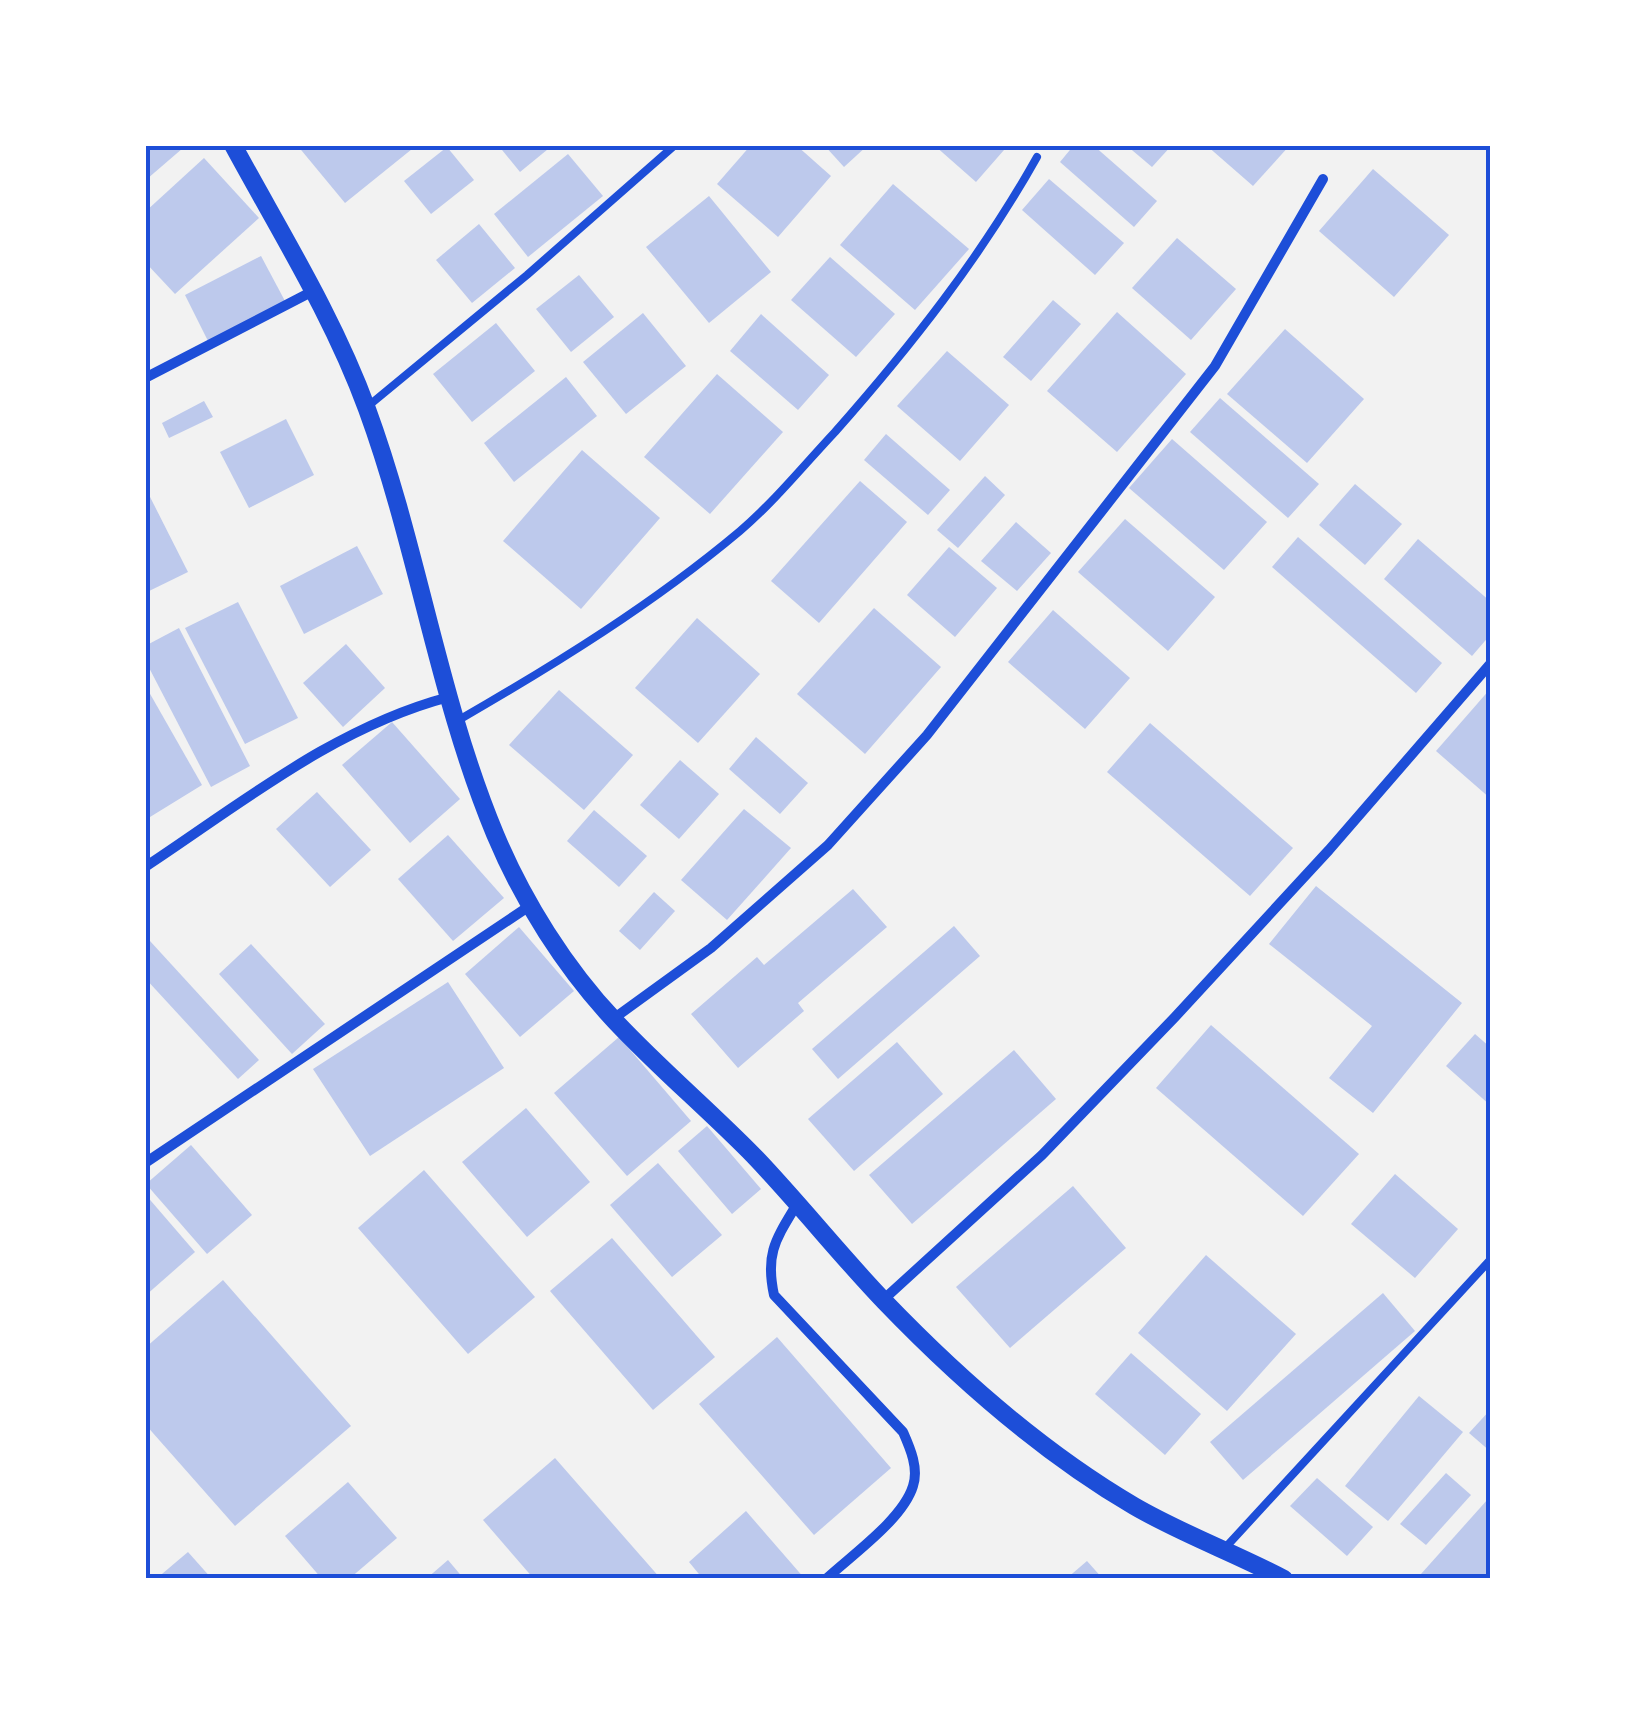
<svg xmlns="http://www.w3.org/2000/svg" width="1636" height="1724" viewBox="0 0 1636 1724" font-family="'DM Sans',sans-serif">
  <rect width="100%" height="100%" fill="#f2f2f2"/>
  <!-- building -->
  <g fill="#bdc9ec">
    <path d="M 145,145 L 180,145 L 183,148 L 147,179 Z"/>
    <path d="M 297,145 L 417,145 L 345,203 Z"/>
    <path d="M 498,145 L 553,145 L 520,172 Z"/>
    <path d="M 751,145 L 796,145 L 831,176 L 778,237 L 717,184 Z"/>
    <path d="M 824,145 L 868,145 L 844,167 Z"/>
    <path d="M 934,145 L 998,145 L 1004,150 L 976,182 Z"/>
    <path d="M 1074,145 L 1093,145 L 1157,201 L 1134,227 L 1060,162 Z"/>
    <path d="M 1126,145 L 1172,145 L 1152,167 Z"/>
    <path d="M 1206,145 L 1290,145 L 1253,186 Z"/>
    <path d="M 447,147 L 474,180 L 431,214 L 404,181 Z"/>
    <path d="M 568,154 L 603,196 L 528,257 L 494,214 Z"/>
    <path d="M 204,158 L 259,218 L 175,294 L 145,262 L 145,212 Z"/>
    <path d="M 1373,169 L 1449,235 L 1394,297 L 1319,231 Z"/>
    <path d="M 1049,179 L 1124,243 L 1095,275 L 1022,210 Z"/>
    <path d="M 893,184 L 969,249 L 915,310 L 840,245 Z"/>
    <path d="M 709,196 L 771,272 L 709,323 L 646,247 Z"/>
    <path d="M 479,224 L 515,268 L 472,303 L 436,260 Z"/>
    <path d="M 1177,238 L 1236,289 L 1191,340 L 1132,288 Z"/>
    <path d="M 261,256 L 285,301 L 208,341 L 185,295 Z"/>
    <path d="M 830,257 L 895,314 L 856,357 L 791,300 Z"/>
    <path d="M 579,275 L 614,317 L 571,352 L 536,309 Z"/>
    <path d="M 1053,300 L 1081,324 L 1031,381 L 1003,357 Z"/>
    <path d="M 1117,312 L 1186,374 L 1117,452 L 1047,391 Z"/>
    <path d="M 643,313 L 686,366 L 626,414 L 583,362 Z"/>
    <path d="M 761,314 L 829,375 L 798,410 L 730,351 Z"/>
    <path d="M 496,323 L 535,371 L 472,422 L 433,374 Z"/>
    <path d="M 1285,329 L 1364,399 L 1307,463 L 1227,394 Z"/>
    <path d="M 947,351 L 1009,405 L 960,461 L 897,406 Z"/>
    <path d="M 717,374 L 783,432 L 710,514 L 644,457 Z"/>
    <path d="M 566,377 L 597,416 L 514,482 L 484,443 Z"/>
    <path d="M 1220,398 L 1319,484 L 1288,518 L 1190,432 Z"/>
    <path d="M 204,401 L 213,417 L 169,438 L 162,423 Z"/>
    <path d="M 286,419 L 314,475 L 249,508 L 220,452 Z"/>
    <path d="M 886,434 L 950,490 L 928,515 L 864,460 Z"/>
    <path d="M 1172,439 L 1267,522 L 1224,570 L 1129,488 Z"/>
    <path d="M 582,450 L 660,518 L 581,609 L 503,541 Z"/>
    <path d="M 985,476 L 1005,495 L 958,548 L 937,530 Z"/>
    <path d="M 860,481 L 907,522 L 819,623 L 771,581 Z"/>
    <path d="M 1355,484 L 1402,524 L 1365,565 L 1319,525 Z"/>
    <path d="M 145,487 L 188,572 L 145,593 Z"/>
    <path d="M 1125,519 L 1215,597 L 1168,651 L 1078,572 Z"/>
    <path d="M 1016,522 L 1051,553 L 1017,591 L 981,561 Z"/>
    <path d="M 1298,537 L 1442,663 L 1416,693 L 1272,567 Z"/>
    <path d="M 1418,539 L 1491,602 L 1491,634 L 1472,656 L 1384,579 Z"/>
    <path d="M 357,546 L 383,594 L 304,634 L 280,586 Z"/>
    <path d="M 949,547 L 997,588 L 955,637 L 907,595 Z"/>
    <path d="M 238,602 L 298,718 L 245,744 L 185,628 Z"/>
    <path d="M 874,608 L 941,667 L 865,754 L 797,694 Z"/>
    <path d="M 1053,610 L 1130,678 L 1085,729 L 1008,662 Z"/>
    <path d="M 697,618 L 760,674 L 698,743 L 635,688 Z"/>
    <path d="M 179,628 L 250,766 L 211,787 L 145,660 L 145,646 Z"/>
    <path d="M 346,644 L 385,688 L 343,727 L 303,683 Z"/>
    <path d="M 145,685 L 202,785 L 150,817 L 145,808 Z"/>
    <path d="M 1491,688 L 1491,799 L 1436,751 Z"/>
    <path d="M 559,690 L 633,755 L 584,810 L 509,745 Z"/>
    <path d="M 392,722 L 460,799 L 410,843 L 342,765 Z"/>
    <path d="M 1150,723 L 1293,848 L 1250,896 L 1107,772 Z"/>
    <path d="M 756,737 L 808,783 L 780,814 L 729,769 Z"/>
    <path d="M 680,760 L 719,794 L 679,839 L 640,805 Z"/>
    <path d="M 317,792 L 371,850 L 330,887 L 276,829 Z"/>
    <path d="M 744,809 L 791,848 L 727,920 L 681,880 Z"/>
    <path d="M 594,810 L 647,856 L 619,887 L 567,841 Z"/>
    <path d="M 448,835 L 504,898 L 453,941 L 398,879 Z"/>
    <path d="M 1316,886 L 1462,1003 L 1373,1113 L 1329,1078 L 1372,1026 L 1269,944 Z"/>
    <path d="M 853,889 L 887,927 L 798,1003 L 804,1011 L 738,1068 L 691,1014 L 757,957 L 764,965 Z"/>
    <path d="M 654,892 L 675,911 L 640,950 L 619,931 Z"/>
    <path d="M 954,926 L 980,956 L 838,1079 L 812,1049 Z"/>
    <path d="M 519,927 L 574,991 L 520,1037 L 465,974 Z"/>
    <path d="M 150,941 L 259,1060 L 238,1079 L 145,978 L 145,946 Z"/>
    <path d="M 251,944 L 325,1024 L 292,1054 L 219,974 Z"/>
    <path d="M 448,982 L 504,1068 L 370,1156 L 313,1069 Z"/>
    <path d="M 1211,1025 L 1359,1154 L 1303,1216 L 1156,1088 Z"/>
    <path d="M 1475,1034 L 1491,1048 L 1491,1106 L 1446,1066 Z"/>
    <path d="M 619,1037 L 691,1121 L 627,1176 L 554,1093 Z"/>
    <path d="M 897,1042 L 943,1094 L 854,1171 L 808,1119 Z"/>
    <path d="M 1014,1050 L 1056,1099 L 912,1224 L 869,1175 Z"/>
    <path d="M 526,1108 L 590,1182 L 527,1237 L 462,1162 Z"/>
    <path d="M 707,1126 L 761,1189 L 732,1214 L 678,1151 Z"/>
    <path d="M 191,1145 L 252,1215 L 207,1254 L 146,1184 Z"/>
    <path d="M 658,1163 L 722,1235 L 672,1277 L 610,1205 Z"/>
    <path d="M 424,1170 L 535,1297 L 468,1354 L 358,1228 Z"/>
    <path d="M 1395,1174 L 1458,1229 L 1415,1278 L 1351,1224 Z"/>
    <path d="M 1073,1186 L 1126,1248 L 1010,1348 L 956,1287 Z"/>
    <path d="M 145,1194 L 195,1252 L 145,1296 Z"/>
    <path d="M 612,1238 L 715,1357 L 653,1410 L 550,1291 Z"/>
    <path d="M 1206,1255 L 1296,1334 L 1227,1411 L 1138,1333 Z"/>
    <path d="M 223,1280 L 351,1426 L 235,1526 L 145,1424 L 145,1348 Z"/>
    <path d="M 1383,1293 L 1415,1331 L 1243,1480 L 1210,1442 Z"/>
    <path d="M 777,1337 L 891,1468 L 814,1535 L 699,1404 Z"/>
    <path d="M 1131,1353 L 1201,1414 L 1165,1455 L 1095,1394 Z"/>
    <path d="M 1419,1396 L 1463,1432 L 1388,1521 L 1345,1486 Z"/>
    <path d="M 1491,1409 L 1491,1452 L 1469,1433 Z"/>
    <path d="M 555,1458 L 661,1579 L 534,1579 L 483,1520 Z"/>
    <path d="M 1446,1473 L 1471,1495 L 1426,1545 L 1400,1524 Z"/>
    <path d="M 1317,1478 L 1373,1527 L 1347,1556 L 1290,1506 Z"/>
    <path d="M 348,1482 L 397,1538 L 349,1579 L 322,1579 L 285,1536 Z"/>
    <path d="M 1488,1499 L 1491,1502 L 1491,1579 L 1427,1579 L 1421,1574 Z"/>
    <path d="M 746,1511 L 805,1579 L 703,1579 L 689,1562 Z"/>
    <path d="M 188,1552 L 212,1579 L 156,1579 Z"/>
    <path d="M 448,1560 L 464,1579 L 426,1579 Z"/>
    <path d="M 1087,1561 L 1103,1579 L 1066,1579 Z"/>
  </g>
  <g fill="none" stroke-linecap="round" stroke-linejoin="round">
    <!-- service -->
    <g stroke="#1d4ed8" stroke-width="8">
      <path d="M 367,407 L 527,275 L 675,145"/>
      <path d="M 457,721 C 556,664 653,604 740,531 C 775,501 804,465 835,432 C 911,346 981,257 1037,157"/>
      <path d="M 1225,1548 L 1491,1259"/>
    </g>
    <!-- minor -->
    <g stroke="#1d4ed8" stroke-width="10">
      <path d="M 145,378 L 315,290"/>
      <path d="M 145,867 C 242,803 335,727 449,697"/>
      <path d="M 613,1019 L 711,948 L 828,845 L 927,735 L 1215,366 L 1323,179"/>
      <path d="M 145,1163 L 531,905"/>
      <path d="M 797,1204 C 776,1239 765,1253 774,1295 L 903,1432 C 910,1448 919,1468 913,1486 C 903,1519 852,1555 826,1579"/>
      <path d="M 883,1300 L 1042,1155 L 1175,1017 L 1329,850 L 1491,663"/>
    </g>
    <!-- tertiary -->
    <path stroke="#1d4ed8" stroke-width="18" d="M 233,145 C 280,232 333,316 367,409 C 418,548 438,697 495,834 C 523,901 565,968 615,1021 C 659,1068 709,1110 754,1156 C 799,1203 839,1254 884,1301 C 958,1378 1042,1452 1134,1506 C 1182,1534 1235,1553 1284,1579"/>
  </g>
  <!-- border -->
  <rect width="1636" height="1724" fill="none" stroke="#ffffff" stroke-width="295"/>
  <rect x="148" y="148" width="1340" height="1428" fill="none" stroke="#1d4ed8" stroke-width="4"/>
</svg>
